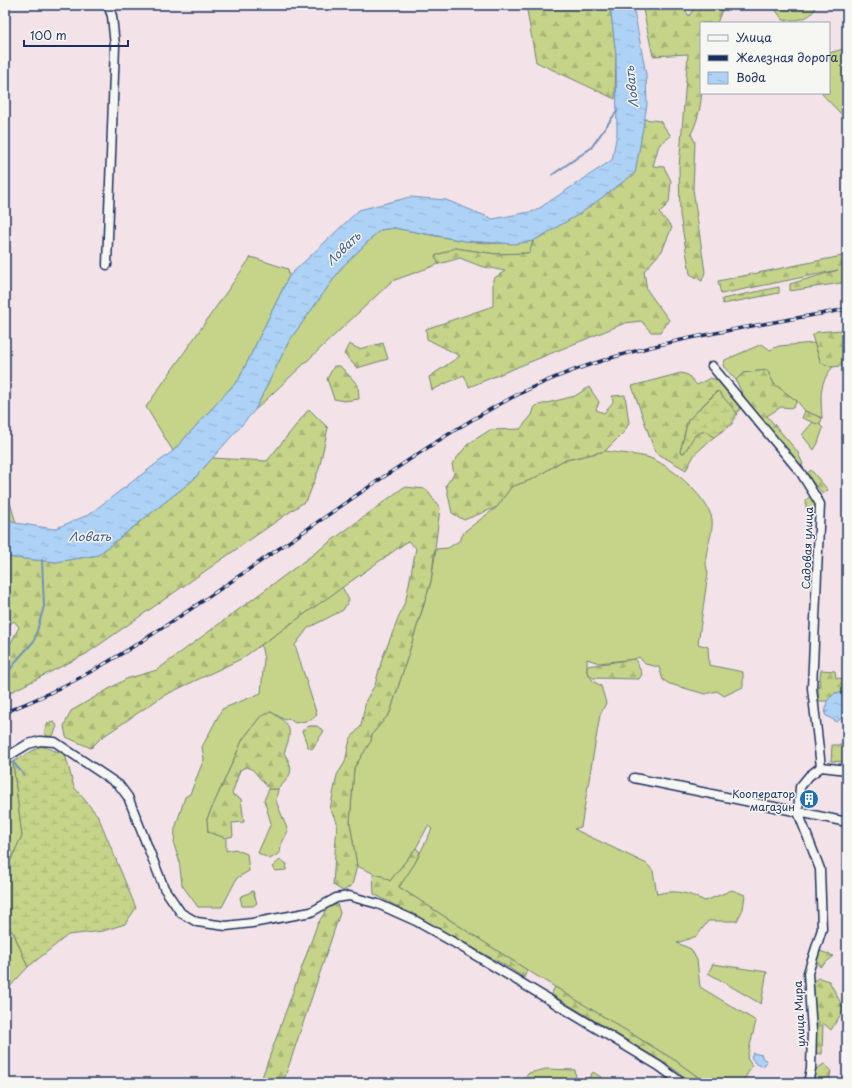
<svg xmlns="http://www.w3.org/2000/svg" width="852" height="1088" viewBox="0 0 852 1088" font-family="'Playpen Sans',sans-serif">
  <defs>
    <pattern id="forest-firs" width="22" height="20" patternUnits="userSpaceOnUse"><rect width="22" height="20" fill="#c5d488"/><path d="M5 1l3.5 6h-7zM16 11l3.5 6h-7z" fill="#a9b678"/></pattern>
    <pattern id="wetland-marsh" width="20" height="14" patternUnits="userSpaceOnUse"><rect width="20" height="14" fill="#c5d488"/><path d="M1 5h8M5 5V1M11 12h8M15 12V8" fill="none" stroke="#a9b678"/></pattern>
    <pattern id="water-ripples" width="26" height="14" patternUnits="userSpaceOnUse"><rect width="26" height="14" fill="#add2f6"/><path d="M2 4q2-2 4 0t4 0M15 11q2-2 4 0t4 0" fill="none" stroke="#94b5d5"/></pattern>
  </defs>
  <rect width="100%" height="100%" fill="#f3e3e8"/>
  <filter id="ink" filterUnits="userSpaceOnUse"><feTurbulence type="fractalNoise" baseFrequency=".025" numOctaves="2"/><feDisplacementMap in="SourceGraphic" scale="8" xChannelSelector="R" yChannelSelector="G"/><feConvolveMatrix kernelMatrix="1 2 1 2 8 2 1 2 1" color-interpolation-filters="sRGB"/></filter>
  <g filter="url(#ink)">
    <!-- grass -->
    <g fill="#c5d488" stroke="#708273">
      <path d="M 772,5 L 816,5 C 813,20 795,21 783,20 Z"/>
      <path d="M 847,48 L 847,110 L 842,115 L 821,93 L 829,93 L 829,53 Z"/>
      <path d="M 394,228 C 439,236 488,249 533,241 L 529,253 L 496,254 L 455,248 L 435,256 L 439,264 L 392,281 L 255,410 L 289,341 L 343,266 L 380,230 Z"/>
      <path d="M 251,257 L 288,269 L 289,276 L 239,379 L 173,451 L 146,407 Z"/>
      <path d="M 814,343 L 821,363 L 833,367 C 818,384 821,396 822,418 L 805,411 L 797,401 L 774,384 L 767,370 L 743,373 L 736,380 L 723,366 L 725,360 L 762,344 L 770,350 L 779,346 Z"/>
      <path d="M 813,422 L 820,425 L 823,428 L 818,443 L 814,450 L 802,435 Z"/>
      <path d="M 605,451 C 619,453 633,454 647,457 C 668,463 708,497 712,519 C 714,538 701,552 708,573 L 698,644 L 708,647 L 709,665 L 743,672 L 743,687 L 724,696 L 717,691 L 705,694 L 670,684 L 663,680 L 659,667 L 645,664 L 639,657 L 635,659 L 599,663 L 587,659 L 587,672 L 593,681 L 601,686 L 606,703 L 600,715 L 581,827 L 574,829 L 647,864 L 653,871 L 657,894 C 675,889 688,893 705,901 L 732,890 L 745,895 L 743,909 L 737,921 L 708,921 L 697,936 L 677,943 L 691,949 L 697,960 L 700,987 L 756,1021 L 747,1058 L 752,1066 L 742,1083 L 706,1083 L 676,1061 L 527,970 L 399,887 L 415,863 L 432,829 L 428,826 L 416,848 L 390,881 L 357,866 L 350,823 L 354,768 L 371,741 L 372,734 L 390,713 L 431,582 L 436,549 L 448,548 L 459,541 L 465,531 L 497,507 L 511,487 L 533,479 L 562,461 Z"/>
      <path d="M 5,498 L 10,503 L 16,523 L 5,517 Z"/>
      <path d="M 342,587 L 349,600 L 343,610 L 308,628 L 295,645 L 317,715 L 311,720 L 295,723 L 288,718 L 285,720 L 271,712 L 260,717 L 243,739 L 207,819 L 208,832 L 226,838 L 226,851 L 235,849 L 247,854 L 249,871 L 237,878 L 222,907 L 198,907 L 182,885 L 179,860 L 174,845 L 175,829 L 185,797 L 190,794 L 204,759 L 202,747 L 222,709 L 261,693 L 264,659 L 261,645 Z"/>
      <path d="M 13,762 L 22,836 L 5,872 L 5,765 Z"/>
      <path d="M 269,789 L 278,789 L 276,801 L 288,831 L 281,845 L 280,853 L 270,859 L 258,853 L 271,823 L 264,800 Z"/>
      <path d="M 280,860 L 287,864 L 286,870 L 275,871 L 272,867 Z"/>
      <path d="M 253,891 L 257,903 L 253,906 L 242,906 L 240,897 Z"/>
      <path d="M 5,923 L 14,934 L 28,967 L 5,992 Z"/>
      <path d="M 713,964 L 767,972 L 761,1004 L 708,973 Z"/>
      <path d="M 546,1069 L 575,1070 L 576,1078 L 572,1083 L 520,1083 L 529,1073 Z"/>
    </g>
    <!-- forest -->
    <g fill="url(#forest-firs)" stroke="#708273">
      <path d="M 526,5 L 610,5 L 616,55 L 615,99 L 536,62 Z"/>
      <path d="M 642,5 L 682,5 L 689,16 L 696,5 L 714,5 L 722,10 L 717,23 L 701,23 C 701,58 708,102 691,134 L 695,142 L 693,189 L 705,272 L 702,281 L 690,274 L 680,215 L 679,167 L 688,54 L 653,56 Z"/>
      <path d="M 644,119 L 660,121 L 671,136 L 659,145 L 653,166 L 664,167 L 671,181 L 669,203 L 659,213 L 672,227 L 662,251 L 644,271 L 647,290 L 669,320 L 661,332 L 651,332 L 641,321 L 625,323 L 469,387 L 464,375 L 432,390 L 429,377 L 460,356 L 427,339 L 426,329 L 493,306 L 493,279 L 505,271 L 480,266 L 460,258 L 439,264 L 435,256 L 455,248 L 496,254 L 529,253 L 533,241 L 581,213 L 635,173 Z"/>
      <path d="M 847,255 L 847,282 L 790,291 L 790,284 L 838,270 L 721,294 L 718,281 Z"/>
      <path d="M 779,287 L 779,293 L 723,304 L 722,299 Z"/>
      <path d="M 841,330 L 847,334 L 847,365 L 833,367 L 821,363 L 812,336 L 817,332 Z"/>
      <path d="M 383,343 L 388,359 L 357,368 L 344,354 L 349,344 L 359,349 Z"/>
      <path d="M 334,366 L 340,366 L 358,385 L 359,399 L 344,401 L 334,399 L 327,379 Z"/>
      <path d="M 767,370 L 774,384 L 797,401 L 793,408 L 781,407 L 767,416 L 797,451 L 803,464 L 800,468 L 747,405 L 736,380 L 743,373 Z"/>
      <path d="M 681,373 L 688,375 L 697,385 L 710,378 L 717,380 L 741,407 L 737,413 L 717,391 L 688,420 L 680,452 L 684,453 L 695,434 L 705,431 L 714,437 L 695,454 L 686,470 L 655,452 L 632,386 Z"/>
      <path d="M 589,387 L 599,402 L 596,410 L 604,413 L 613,402 L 612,396 L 625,395 L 629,423 L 624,432 L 605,451 L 562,461 L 533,479 L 511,487 L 497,507 L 464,520 L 452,513 L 446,485 L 454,474 L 452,464 L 468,444 L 490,430 L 520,429 L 532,415 L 535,406 L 575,396 Z"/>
      <path d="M 309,409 L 328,428 L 319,469 L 307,500 L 86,654 L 5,695 L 5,654 L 19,627 L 14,621 L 5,628 L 5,557 L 56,562 L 98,555 L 193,480 L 212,458 L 267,461 Z"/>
      <path d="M 805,411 L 822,418 L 820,425 L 802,418 Z"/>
      <path d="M 811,470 L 828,490 L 823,494 L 806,474 Z"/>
      <path d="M 404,487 L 426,489 L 440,508 L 431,581 L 390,713 L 372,734 L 371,741 L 354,768 L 350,823 L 357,866 L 352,885 L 343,891 L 333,885 L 337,822 L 330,809 L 337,775 L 345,762 L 350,739 L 361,726 L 366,700 L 375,685 L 382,659 L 406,599 L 416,548 L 408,541 L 241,659 L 163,696 L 101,738 L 91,748 L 66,737 L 64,726 L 71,711 L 126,679 L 157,670 Z"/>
      <path d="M 811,495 L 822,501 L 818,514 L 812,514 L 806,509 L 806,500 Z"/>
      <path d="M 635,659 L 642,674 L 639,679 L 593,678 L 587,672 L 587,666 Z"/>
      <path d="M 821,670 L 835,671 L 836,678 L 847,679 L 847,693 L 835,693 L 827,701 L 819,701 L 818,691 Z"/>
      <path d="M 271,712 C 292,725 293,730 284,753 C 295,770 292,775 278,789 L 269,789 L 253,770 L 246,767 L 240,770 L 232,794 L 241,799 L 244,822 L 232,823 L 233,836 L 226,838 L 208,832 L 207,819 L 243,739 L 260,717 Z"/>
      <path d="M 54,722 L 57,726 L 53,736 L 47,736 L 44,732 L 48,723 Z"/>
      <path d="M 309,726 L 317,726 L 324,731 L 312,749 L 308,747 L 302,731 Z"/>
      <path d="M 832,745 L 847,745 L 847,762 L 831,761 Z"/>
      <path d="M 416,848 L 420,852 L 415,863 L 399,887 L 527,970 L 524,978 L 508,967 L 374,894 L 373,874 L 382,876 L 390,881 Z"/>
      <path d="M 337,904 L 340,913 L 283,1083 L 260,1083 L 317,925 L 328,907 Z"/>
      <path d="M 820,951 L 834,956 L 820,967 L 816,962 Z"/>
      <path d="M 819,978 L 829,981 L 844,1009 L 831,1030 L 823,1023 L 822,1054 L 816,1053 L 811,982 Z"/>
      <path d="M 555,987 L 676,1061 L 706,1083 L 693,1083 L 671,1067 L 551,994 Z"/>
      <path d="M 824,1064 L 831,1070 L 829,1083 L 813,1083 L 815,1070 Z"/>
      <path d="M 593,1072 L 601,1077 L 598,1083 L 585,1083 Z"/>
    </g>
    <!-- wetland -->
    <g fill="url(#wetland-marsh)" stroke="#708273">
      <path d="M 718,391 L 737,413 L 732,424 L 714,437 L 705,431 L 695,435 L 684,453 L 680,452 L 688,420 Z"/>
      <path d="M 41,746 L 65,754 L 74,787 L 98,816 L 136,908 L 125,924 L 103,931 L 68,935 L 28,967 L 14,934 L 5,923 L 5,872 L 22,836 L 13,762 Z"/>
    </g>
    <!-- water -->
    <g fill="url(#water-ripples)" stroke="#7391b9">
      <path d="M 610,5 L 633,5 L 646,74 L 647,105 L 635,173 L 581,213 L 533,241 L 514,244 L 465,241 L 394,228 L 380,230 L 343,266 L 289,341 L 255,410 L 193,480 L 98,555 L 56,562 L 5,557 L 5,517 L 16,523 L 54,529 L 88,515 L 173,451 L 239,379 L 289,276 L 359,210 L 410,197 L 446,200 L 493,219 L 535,211 L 612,160 L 617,133 L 616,55 Z"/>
      <path d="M 835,693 L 847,693 L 847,713 L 837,722 L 825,715 L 827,701 Z"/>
      <path d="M 753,1053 L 762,1055 L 762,1058 L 766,1060 L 765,1065 L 761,1066 L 755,1063 L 751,1057 Z"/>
    </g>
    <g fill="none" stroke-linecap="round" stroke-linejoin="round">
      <!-- stream -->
      <g stroke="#7391b9" stroke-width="2">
        <path d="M 552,175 L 591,148 L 617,111"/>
        <path d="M 5,677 L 17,660 L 34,641 L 44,606 L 42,560"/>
        <path d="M 13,762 L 24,775"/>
      </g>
      <defs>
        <g id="minor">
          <path d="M 107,265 L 115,46 L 112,16 L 108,5"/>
          <path d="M 712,366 L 801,473 L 820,504 L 812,688 L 821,767"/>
          <path d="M 5,758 L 28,744 L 40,741 L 55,742 L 119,785 L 128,797 L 164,888 L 181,913 L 197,922 L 226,926 L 252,923 L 311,912 L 336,898 L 349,896 L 378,904 L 416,921 L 460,946 L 659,1066 L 682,1083"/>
          <path d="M 821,767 L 847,770"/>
          <path d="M 634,778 L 847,822"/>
          <path d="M 808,1083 L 811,1069 L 812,1031 L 808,973 L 822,929 L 820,869 L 798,812 L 800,787 L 809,776 L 821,767"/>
        </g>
      </defs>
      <!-- minor casing -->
      <use href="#minor" stroke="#1b2f5e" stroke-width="11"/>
      <!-- minor -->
      <use href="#minor" stroke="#f6f6f2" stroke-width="8"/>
      <defs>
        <path id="rail" d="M 5,712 C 77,685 144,641 207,598 C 258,563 309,528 360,493 C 410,459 459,425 513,397 C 614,344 736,330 847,309"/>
      </defs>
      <!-- rail casing -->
      <use href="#rail" stroke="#1b2f5e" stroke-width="3.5"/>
      <!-- rail -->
      <use href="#rail" stroke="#f6f6f2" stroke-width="2" stroke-dasharray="6" stroke-linecap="butt"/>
    </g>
  </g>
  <!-- icons -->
  <defs>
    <symbol id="building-disc" viewBox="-11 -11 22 22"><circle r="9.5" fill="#1f6fb2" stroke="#f6f6f2"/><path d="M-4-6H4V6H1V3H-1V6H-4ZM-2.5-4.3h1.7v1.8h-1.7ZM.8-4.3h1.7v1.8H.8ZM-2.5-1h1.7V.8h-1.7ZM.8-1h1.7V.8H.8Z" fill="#fff"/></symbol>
  </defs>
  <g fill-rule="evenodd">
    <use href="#building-disc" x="798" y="788" width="22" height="22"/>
  </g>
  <g text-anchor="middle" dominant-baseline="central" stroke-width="3" stroke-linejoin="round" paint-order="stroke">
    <!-- street labels -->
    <g font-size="11" fill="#1b2f5e" stroke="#f6f6f2">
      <text transform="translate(807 548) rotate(-88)">Садовая улица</text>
      <text transform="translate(799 1014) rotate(-93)">улица Мира</text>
    </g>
    <!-- poi labels -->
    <g font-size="11" fill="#1b2f5e" stroke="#f6f6f2" text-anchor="end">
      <text x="795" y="793">Кооператор<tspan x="795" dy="13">магазин</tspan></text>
    </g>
    <!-- water labels -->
    <g font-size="12" font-style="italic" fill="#405884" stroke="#f6f6f2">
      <text transform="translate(631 87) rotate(-96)">Ловать</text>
      <text transform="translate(343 248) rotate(-44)">Ловать</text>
      <text x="90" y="536">Ловать</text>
    </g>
  </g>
  <!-- margin -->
  <rect width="852" height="1088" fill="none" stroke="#f6f6f2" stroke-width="20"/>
  <rect x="10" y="10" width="832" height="1068" fill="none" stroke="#1b2f5e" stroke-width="1.5" filter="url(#ink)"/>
  <!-- legend -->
  <rect x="700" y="22" width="130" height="72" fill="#f6f6f2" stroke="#9ea6b7"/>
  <rect x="708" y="35" width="20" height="6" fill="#f6f6f2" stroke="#9ea6b7"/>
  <text x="736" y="42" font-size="12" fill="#1b2f5e">Улица</text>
  <rect x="708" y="55" width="20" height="6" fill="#1b2f5e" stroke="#9ea6b7"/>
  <text x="736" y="62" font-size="12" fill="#1b2f5e">Железная дорога</text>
  <rect x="708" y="72" width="20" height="12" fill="url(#water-ripples)" stroke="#9ea6b7"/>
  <text x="736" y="82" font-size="12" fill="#1b2f5e">Вода</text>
  <!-- scale -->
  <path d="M24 40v6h104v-6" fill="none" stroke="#1b2f5e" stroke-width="2"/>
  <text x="30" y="40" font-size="12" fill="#1b2f5e" stroke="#f6f6f2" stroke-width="3" paint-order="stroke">100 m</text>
</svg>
